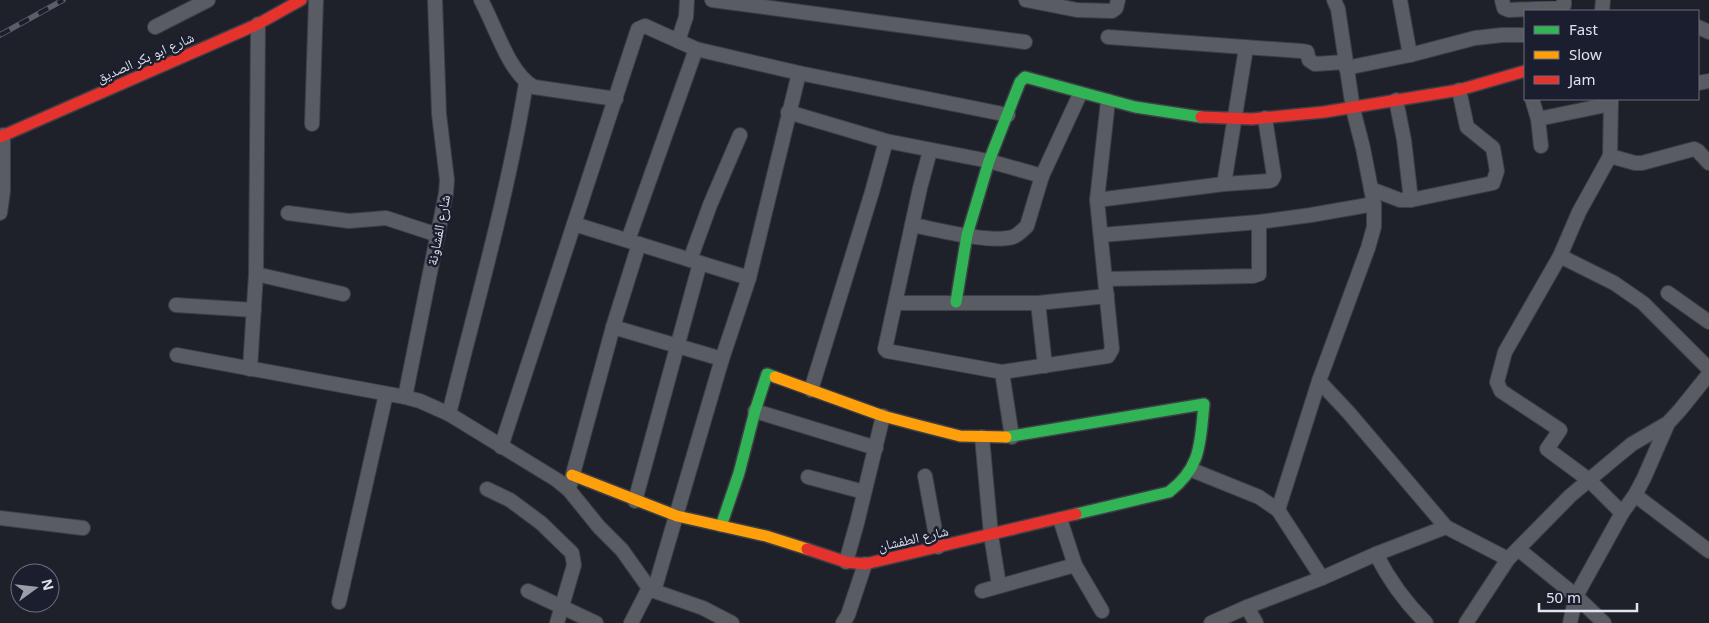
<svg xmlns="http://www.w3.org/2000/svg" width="1709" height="623" viewBox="0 0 1709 623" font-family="'Noto Sans','Noto Naskh Arabic',sans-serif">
  <rect width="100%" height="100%" fill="#1f212a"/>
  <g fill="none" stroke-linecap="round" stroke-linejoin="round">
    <defs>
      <g id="street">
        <path d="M 481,0 C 495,25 509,74 534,87 L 616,99"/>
        <path d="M 712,0 L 1025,42"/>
        <path d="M 1026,0 L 1077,10 L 1112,11 L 1116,8 L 1118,0"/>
        <path d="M 1400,0 L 1410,55"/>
        <path d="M 1502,0 L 1504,8 L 1509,10 L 1560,8 L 1564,5 L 1564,0"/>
        <path d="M 1602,11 L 1603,0"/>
        <path d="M 155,27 L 208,0"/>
        <path d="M 1698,27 L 1709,32"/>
        <path d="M 1108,37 L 1301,51 L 1307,52 L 1309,60 L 1315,64 L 1345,62"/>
        <path d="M 678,41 L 686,17 L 687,0"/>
        <path d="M 1346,68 L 1410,55 L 1475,38 L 1502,35 L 1525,35"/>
        <path d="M 1698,83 L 1709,81"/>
        <path d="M 1532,99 L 1538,119 L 1541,146"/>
        <path d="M 1611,99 L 1610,156 L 1579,212 L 1560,256 L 1505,352 L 1497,382 L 1501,391 L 1560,430 L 1547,449 L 1589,480 L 1622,513"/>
        <path d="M 1396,100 L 1404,140 L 1411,200"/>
        <path d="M 788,112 L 886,141 L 989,161 L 1042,176"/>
        <path d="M 1538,119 L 1611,104"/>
        <path d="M 312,124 L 316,0"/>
        <path d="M 930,151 L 920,188 L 885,349 L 887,351 L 1002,372 L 1108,356 L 1112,349 L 1097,200 L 1108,101"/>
        <path d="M 1610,156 L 1635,163 L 1642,163 L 1694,149 L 1698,151 L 1709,163"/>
        <path d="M 1224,184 L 1246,48"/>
        <path d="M 1371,189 L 1400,200 L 1411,200 L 1493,183 L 1497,171 L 1493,148 L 1467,127 L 1459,90"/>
        <path d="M 1097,200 L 1224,184 L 1269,181 L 1272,180 L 1274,176 L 1265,118"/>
        <path d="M 0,213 L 3,191 L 3,135"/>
        <path d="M 288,213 L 349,221 L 386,218 L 438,235"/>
        <path d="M 574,224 L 638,29 L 645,26 L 696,49 L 799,73 L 1008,115"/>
        <path d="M 912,225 C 935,229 995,245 1015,236 C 1020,233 1023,230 1027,226 L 1042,176 L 1080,94"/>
        <path d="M 1101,235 L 1259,222 L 1311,215 L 1374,204"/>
        <path d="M 628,240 L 696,49"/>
        <path d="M 1560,256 L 1614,283 L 1643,303 L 1709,369"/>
        <path d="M 690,260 L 710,205 L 740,135"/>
        <path d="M 256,274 L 343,294"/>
        <path d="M 1106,279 L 1253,276 L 1259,274 L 1259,222"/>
        <path d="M 1668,293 L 1709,322"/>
        <path d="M 896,303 L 1038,303 L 1107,296"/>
        <path d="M 1038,303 L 1045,366"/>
        <path d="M 176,305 L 254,310"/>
        <path d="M 613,327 L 722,359"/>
        <path d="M 177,355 L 405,397 L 420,401 L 449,414 L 557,480 L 569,490 L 599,527 L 622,550 L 649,588 L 654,591 L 703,608 L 732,623"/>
        <path d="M 250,369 L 256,274 L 258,24"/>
        <path d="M 1002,372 L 1012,437"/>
        <path d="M 1319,381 L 1349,413 L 1446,527 L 1508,559"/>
        <path d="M 811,390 L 872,192 L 886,141"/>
        <path d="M 405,397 L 446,193 L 447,180 L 439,114 L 435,0"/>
        <path d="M 755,411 L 876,448"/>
        <path d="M 449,414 C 476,304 508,195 526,83"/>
        <path d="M 982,437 L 991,535 L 999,585"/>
        <path d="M 501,447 L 574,224 L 749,278"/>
        <path d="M 1192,470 L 1259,497 L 1278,510 L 1322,578"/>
        <path d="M 925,476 L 938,547"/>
        <path d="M 808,477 L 864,492"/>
        <path d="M 570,485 L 613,327 L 639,244"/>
        <path d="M 487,489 L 510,500 L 541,523 L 572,553 L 574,565 L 557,623"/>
        <path d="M 1635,495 L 1709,551"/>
        <path d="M 635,501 L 700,263"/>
        <path d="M 1278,510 L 1319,381 L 1368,248 L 1374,227 L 1374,204 L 1363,148 L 1353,109 L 1338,9 L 1334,0"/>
        <path d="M 0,518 L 83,528"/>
        <path d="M 1060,519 L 1075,565 L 1102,611"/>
        <path d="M 1518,549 L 1576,596 L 1604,623"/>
        <path d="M 1376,554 C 1389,580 1405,602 1426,623"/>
        <path d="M 846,562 L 857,523 L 883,416"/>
        <path d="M 528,591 L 596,623"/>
        <path d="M 654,591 L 722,359 L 749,278 L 799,73"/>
        <path d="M 982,591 L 1075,565"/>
        <path d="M 339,602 L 386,394"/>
        <path d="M 1247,607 L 1256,623"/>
        <path d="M 631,623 L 649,588"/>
        <path d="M 843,623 L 848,615 L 865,564"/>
        <path d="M 1211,623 L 1247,607 L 1322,578 L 1376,554 L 1446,527"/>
        <path d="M 1466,623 L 1508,559 L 1570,496 L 1615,458 L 1632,444 L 1668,423 L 1680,410 L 1709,374"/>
        <path d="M 1570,623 L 1576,596 L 1622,513 L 1635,495 L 1644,478 L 1668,423"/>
      </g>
      <g id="fast">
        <path d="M 956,302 L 967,235 L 989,161 L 1020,82 L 1025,77 L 1135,107 L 1201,117"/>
        <path d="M 1006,437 L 1204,404 C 1200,442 1202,467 1169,492 L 1076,514"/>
        <path d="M 721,526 L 739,473 L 755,411 L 767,374 L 775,377"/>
      </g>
      <g id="slow">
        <path d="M 775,377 L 883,416 L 917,425 L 960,436 L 1006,437"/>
        <path d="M 572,475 L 677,516 L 766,536 L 807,549"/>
      </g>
      <g id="jam">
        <path d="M 1201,117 L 1252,119 L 1324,112 L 1459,90 L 1525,71"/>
        <path d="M 0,137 L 258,24 L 301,0"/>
        <path d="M 807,549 L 846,562 L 865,564 L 1076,514"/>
      </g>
    </defs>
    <!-- street casing -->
    <use href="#street" stroke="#3d3e46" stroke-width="16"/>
    <!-- fast casing -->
    <use href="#fast" stroke="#3d3e46" stroke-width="14"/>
    <!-- slow casing -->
    <use href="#slow" stroke="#3d3e46" stroke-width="14"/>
    <!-- jam casing -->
    <use href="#jam" stroke="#3d3e46" stroke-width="14"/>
    <!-- street -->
    <use href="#street" stroke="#5a5c63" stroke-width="14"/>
    <!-- fast -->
    <use href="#fast" stroke="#30b455" stroke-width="11"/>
    <!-- slow -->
    <use href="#slow" stroke="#ff9f0a" stroke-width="11"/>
    <!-- jam -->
    <use href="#jam" stroke="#e5322d" stroke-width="11"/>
    <defs>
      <path id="rail" d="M 0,35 L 63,0"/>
    </defs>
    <!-- rail casing -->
    <use href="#rail" stroke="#5d5e66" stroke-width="5.5"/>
    <!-- rail -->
    <use href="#rail" stroke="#1b1e2e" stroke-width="4" stroke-dasharray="11" stroke-linecap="butt"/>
  </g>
  <g text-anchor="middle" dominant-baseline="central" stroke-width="5" stroke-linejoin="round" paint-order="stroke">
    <!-- street labels -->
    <g font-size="14" fill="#e0e3ee" stroke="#1b1e2e">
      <text transform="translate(145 57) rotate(-24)">شارع ابو بكر الصديق</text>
      <text transform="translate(438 230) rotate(-79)">شارع الفشاونة</text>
      <text transform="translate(913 538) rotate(-13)">شارع الطفشان</text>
    </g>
  </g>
  <!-- legend -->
  <rect x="1524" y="10" width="175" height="90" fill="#1b1e2e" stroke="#6a6d7b"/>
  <rect x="1534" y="26" width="25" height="8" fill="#30b455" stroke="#6a6d7b"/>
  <text x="1569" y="35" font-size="15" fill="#e0e3ee">Fast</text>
  <rect x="1534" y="51" width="25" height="8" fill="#ff9f0a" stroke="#6a6d7b"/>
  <text x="1569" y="60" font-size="15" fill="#e0e3ee">Slow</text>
  <rect x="1534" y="76" width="25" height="8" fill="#e5322d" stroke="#6a6d7b"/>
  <text x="1569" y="85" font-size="15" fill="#e0e3ee">Jam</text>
  <!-- north arrow -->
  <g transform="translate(35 588) rotate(75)"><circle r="24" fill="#1b1e2e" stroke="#6a6d7b"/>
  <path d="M0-4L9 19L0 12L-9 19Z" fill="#9c9fa9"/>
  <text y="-8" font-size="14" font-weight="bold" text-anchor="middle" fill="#e0e3ee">N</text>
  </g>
  <!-- scale -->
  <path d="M1539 603v8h98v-8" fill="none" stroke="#e0e3ee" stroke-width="2.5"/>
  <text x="1546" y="603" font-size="15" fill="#e0e3ee" stroke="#1b1e2e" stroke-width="4" paint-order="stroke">50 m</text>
</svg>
